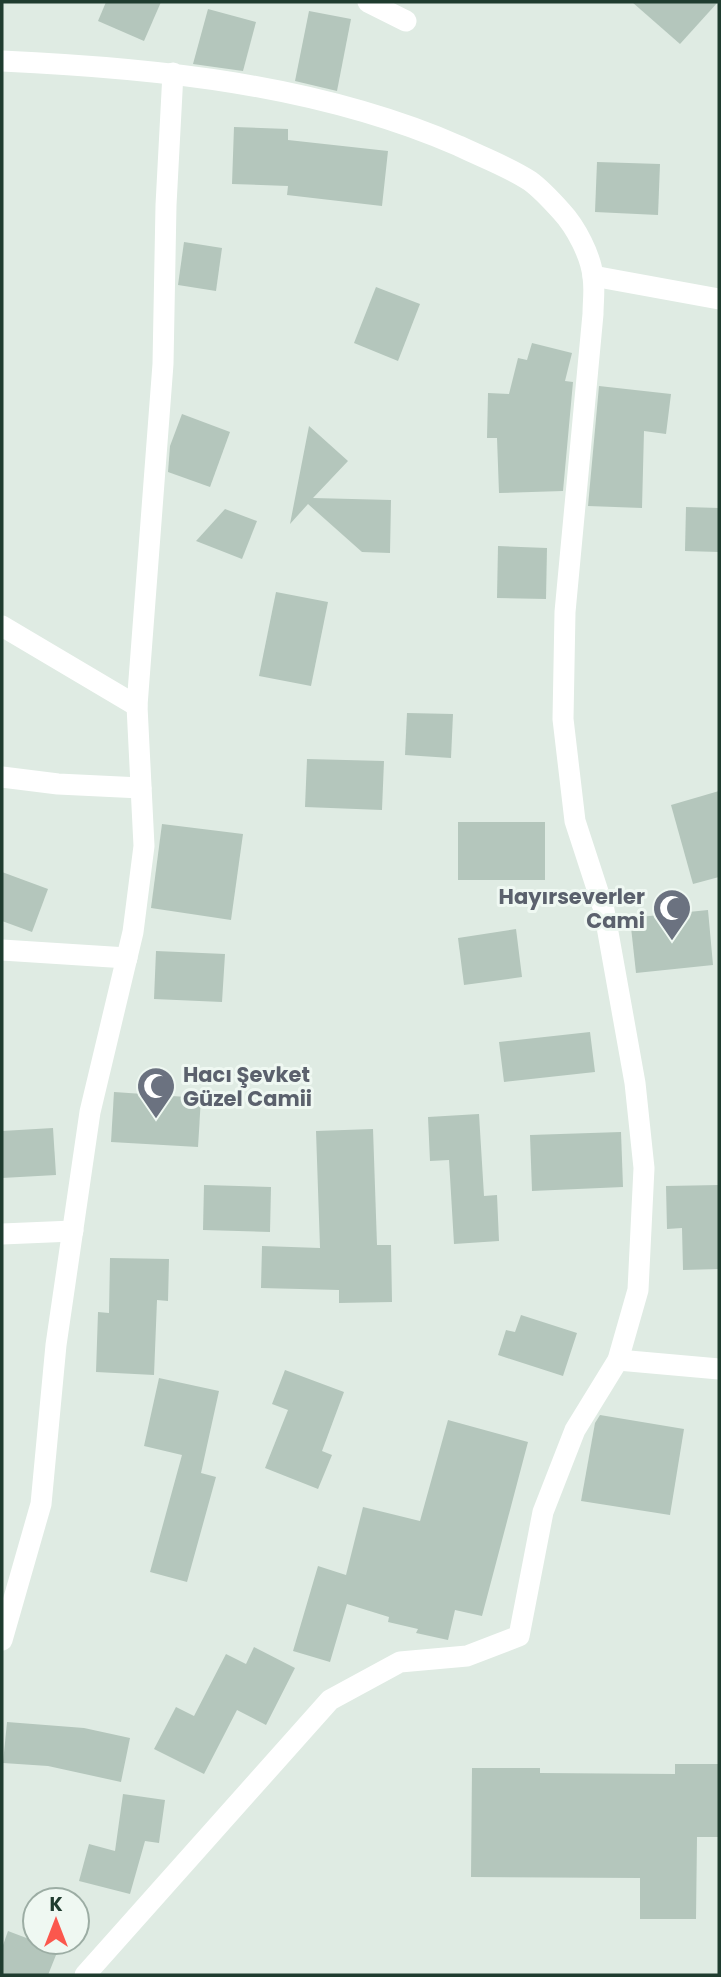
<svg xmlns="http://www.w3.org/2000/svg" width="721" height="1977" viewBox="0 0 721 1977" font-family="Poppins,sans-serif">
  <rect width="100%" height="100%" fill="#dfebe3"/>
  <!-- building -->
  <g fill="#b4c6bc">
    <path d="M 106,2 L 161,2 L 144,41 L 98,21 Z"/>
    <path d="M 632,2 L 718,2 L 680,44 Z"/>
    <path d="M 208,9 L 256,22 L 243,71 L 193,64 Z"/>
    <path d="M 309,11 L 351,19 L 337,91 L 295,81 Z"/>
    <path d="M 234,127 L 288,129 L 288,140 L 388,151 L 382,206 L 287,195 L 288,186 L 232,184 Z"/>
    <path d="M 597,162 L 660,164 L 658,215 L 595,212 Z"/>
    <path d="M 184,242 L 222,248 L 216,291 L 178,285 Z"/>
    <path d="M 376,287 L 420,304 L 398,361 L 354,343 Z"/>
    <path d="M 532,343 L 572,353 L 565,381 L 573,382 L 563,491 L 499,493 L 497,438 L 487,438 L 488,393 L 509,394 L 518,358 L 527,360 Z"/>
    <path d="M 599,386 L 671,394 L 666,434 L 644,431 L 642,508 L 588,506 Z"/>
    <path d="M 182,414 L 230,432 L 210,487 L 168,472 L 170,446 Z"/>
    <path d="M 309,426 L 348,461 L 313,498 L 391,500 L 390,553 L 362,552 L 308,504 L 290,524 Z"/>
    <path d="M 686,507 L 719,508 L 719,552 L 685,551 Z"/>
    <path d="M 225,509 L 257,521 L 242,559 L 196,541 Z"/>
    <path d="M 498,546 L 547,548 L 546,599 L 497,598 Z"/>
    <path d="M 276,592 L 328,602 L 311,686 L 259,676 Z"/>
    <path d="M 407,713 L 453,714 L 451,758 L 405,755 Z"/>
    <path d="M 307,759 L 384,761 L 382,810 L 305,807 Z"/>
    <path d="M 719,791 L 719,877 L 693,884 L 671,805 Z"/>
    <rect x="458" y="822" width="87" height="58"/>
    <path d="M 162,824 L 243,834 L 231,920 L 151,908 Z"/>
    <path d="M 2,872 L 48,889 L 32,932 L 2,921 Z"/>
    <path d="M 708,910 L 713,965 L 636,973 L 630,918 Z"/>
    <path d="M 516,929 L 522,977 L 464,985 L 458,938 Z"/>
    <path d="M 156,951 L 225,954 L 222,1002 L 154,999 Z"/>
    <path d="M 590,1032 L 595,1072 L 504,1082 L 499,1042 Z"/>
    <path d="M 114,1092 L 201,1098 L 198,1147 L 111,1142 Z"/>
    <path d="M 479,1114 L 484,1196 L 497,1195 L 499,1241 L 454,1244 L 449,1160 L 430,1161 L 428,1117 Z"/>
    <path d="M 53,1128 L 56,1175 L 2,1178 L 2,1131 Z"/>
    <path d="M 373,1129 L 377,1245 L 391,1245 L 392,1302 L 339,1303 L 339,1290 L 261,1288 L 262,1246 L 320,1248 L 316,1131 Z"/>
    <path d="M 621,1132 L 623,1187 L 532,1191 L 530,1135 Z"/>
    <path d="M 204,1185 L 271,1187 L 270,1232 L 203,1230 Z"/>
    <path d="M 719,1185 L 719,1269 L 683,1270 L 682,1228 L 667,1229 L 666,1186 Z"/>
    <path d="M 110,1258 L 169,1259 L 168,1301 L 157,1300 L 154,1375 L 96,1372 L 98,1312 L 109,1313 Z"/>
    <path d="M 521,1315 L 577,1333 L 563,1376 L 498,1355 L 506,1330 L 515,1332 Z"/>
    <path d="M 285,1370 L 344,1392 L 322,1451 L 332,1455 L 318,1489 L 265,1468 L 288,1410 L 272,1404 Z"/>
    <path d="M 159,1378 L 219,1391 L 201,1473 L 216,1477 L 187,1582 L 150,1572 L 182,1455 L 144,1446 Z"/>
    <path d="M 600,1415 L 684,1429 L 670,1515 L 581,1501 L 595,1423 Z"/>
    <path d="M 448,1420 L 528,1442 L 482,1616 L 455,1610 L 448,1640 L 416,1633 L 418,1629 L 388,1622 L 389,1617 L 347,1604 L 330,1662 L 293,1651 L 318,1566 L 346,1575 L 363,1507 L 420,1521 Z"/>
    <path d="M 254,1647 L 295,1668 L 266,1725 L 237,1710 L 204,1774 L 154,1749 L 176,1707 L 194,1716 L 226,1654 L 246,1664 Z"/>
    <path d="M 7,1722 L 84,1728 L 130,1738 L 121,1782 L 48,1766 L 3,1763 Z"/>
    <path d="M 675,1764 L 719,1764 L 718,1837 L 697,1837 L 696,1919 L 640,1919 L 640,1878 L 471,1877 L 472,1768 L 540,1768 L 540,1773 L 675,1774 Z"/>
    <path d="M 123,1794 L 165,1800 L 159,1843 L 145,1841 L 130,1894 L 79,1881 L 89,1844 L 115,1851 Z"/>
    <path d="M 8,1931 L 58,1950 L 48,1975 L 2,1975 L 2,1948 Z"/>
  </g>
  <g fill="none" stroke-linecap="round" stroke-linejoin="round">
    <!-- minor -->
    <g stroke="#fff" stroke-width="21">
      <path d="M 368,2 L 406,21"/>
      <path d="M 593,276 L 719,299"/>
      <path d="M 2,626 L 137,706"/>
      <path d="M 2,777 L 58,784 L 141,788"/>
      <path d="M 2,950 L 127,958"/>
      <path d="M 2,1234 L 73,1231"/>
      <path d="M 618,1360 L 719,1369"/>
      <path d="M 2,1640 L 41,1504 L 56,1345 L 90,1112 L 133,932 L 144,846 L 137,706 L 163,364 L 166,205 L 173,73"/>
    </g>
    <!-- tertiary -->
    <path stroke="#fff" stroke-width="21" d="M 2,61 C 155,68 317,84 459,146 C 482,157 509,167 530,181 C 541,189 552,201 561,211 C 576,227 591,256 593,277 C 595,289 593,302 593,314 L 565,612 L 563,719 L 575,821 L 604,910 L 635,1083 L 644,1168 L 638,1290 L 618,1360 L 575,1430 L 543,1512 L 519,1636 L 467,1656 L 400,1662 L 330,1700 L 85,1975"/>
  </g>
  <!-- icons -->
  <defs>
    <symbol id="mosque-pin" viewBox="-11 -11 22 30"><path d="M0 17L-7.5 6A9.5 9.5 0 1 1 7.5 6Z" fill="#6b7280" stroke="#eff8f2"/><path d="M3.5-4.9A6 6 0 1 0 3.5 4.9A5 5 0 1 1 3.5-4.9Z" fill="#fff"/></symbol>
  </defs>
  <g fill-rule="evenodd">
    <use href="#mosque-pin" x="650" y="886" width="44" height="60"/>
    <use href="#mosque-pin" x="134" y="1064" width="44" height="60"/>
  </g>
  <g text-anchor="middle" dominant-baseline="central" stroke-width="6" stroke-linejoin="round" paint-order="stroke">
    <!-- worship labels -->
    <g font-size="21" font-weight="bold" fill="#5b616d" stroke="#eff8f2" text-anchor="end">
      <text x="645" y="896">Hayırseverler<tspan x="645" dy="24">Cami</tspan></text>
      <text x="183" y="1074" text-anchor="start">Hacı Şevket<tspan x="183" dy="24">Güzel Camii</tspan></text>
    </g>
  </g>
  <!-- border -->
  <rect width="721" height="1977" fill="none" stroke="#1f3c2f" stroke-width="7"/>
  <!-- north arrow -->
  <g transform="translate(56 1921)"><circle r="33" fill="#eff8f2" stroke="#9cada4" stroke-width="2"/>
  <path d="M0-5L12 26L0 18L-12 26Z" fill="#fb574d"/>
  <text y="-10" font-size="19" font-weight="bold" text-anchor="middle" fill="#1f3c2f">K</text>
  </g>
</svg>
